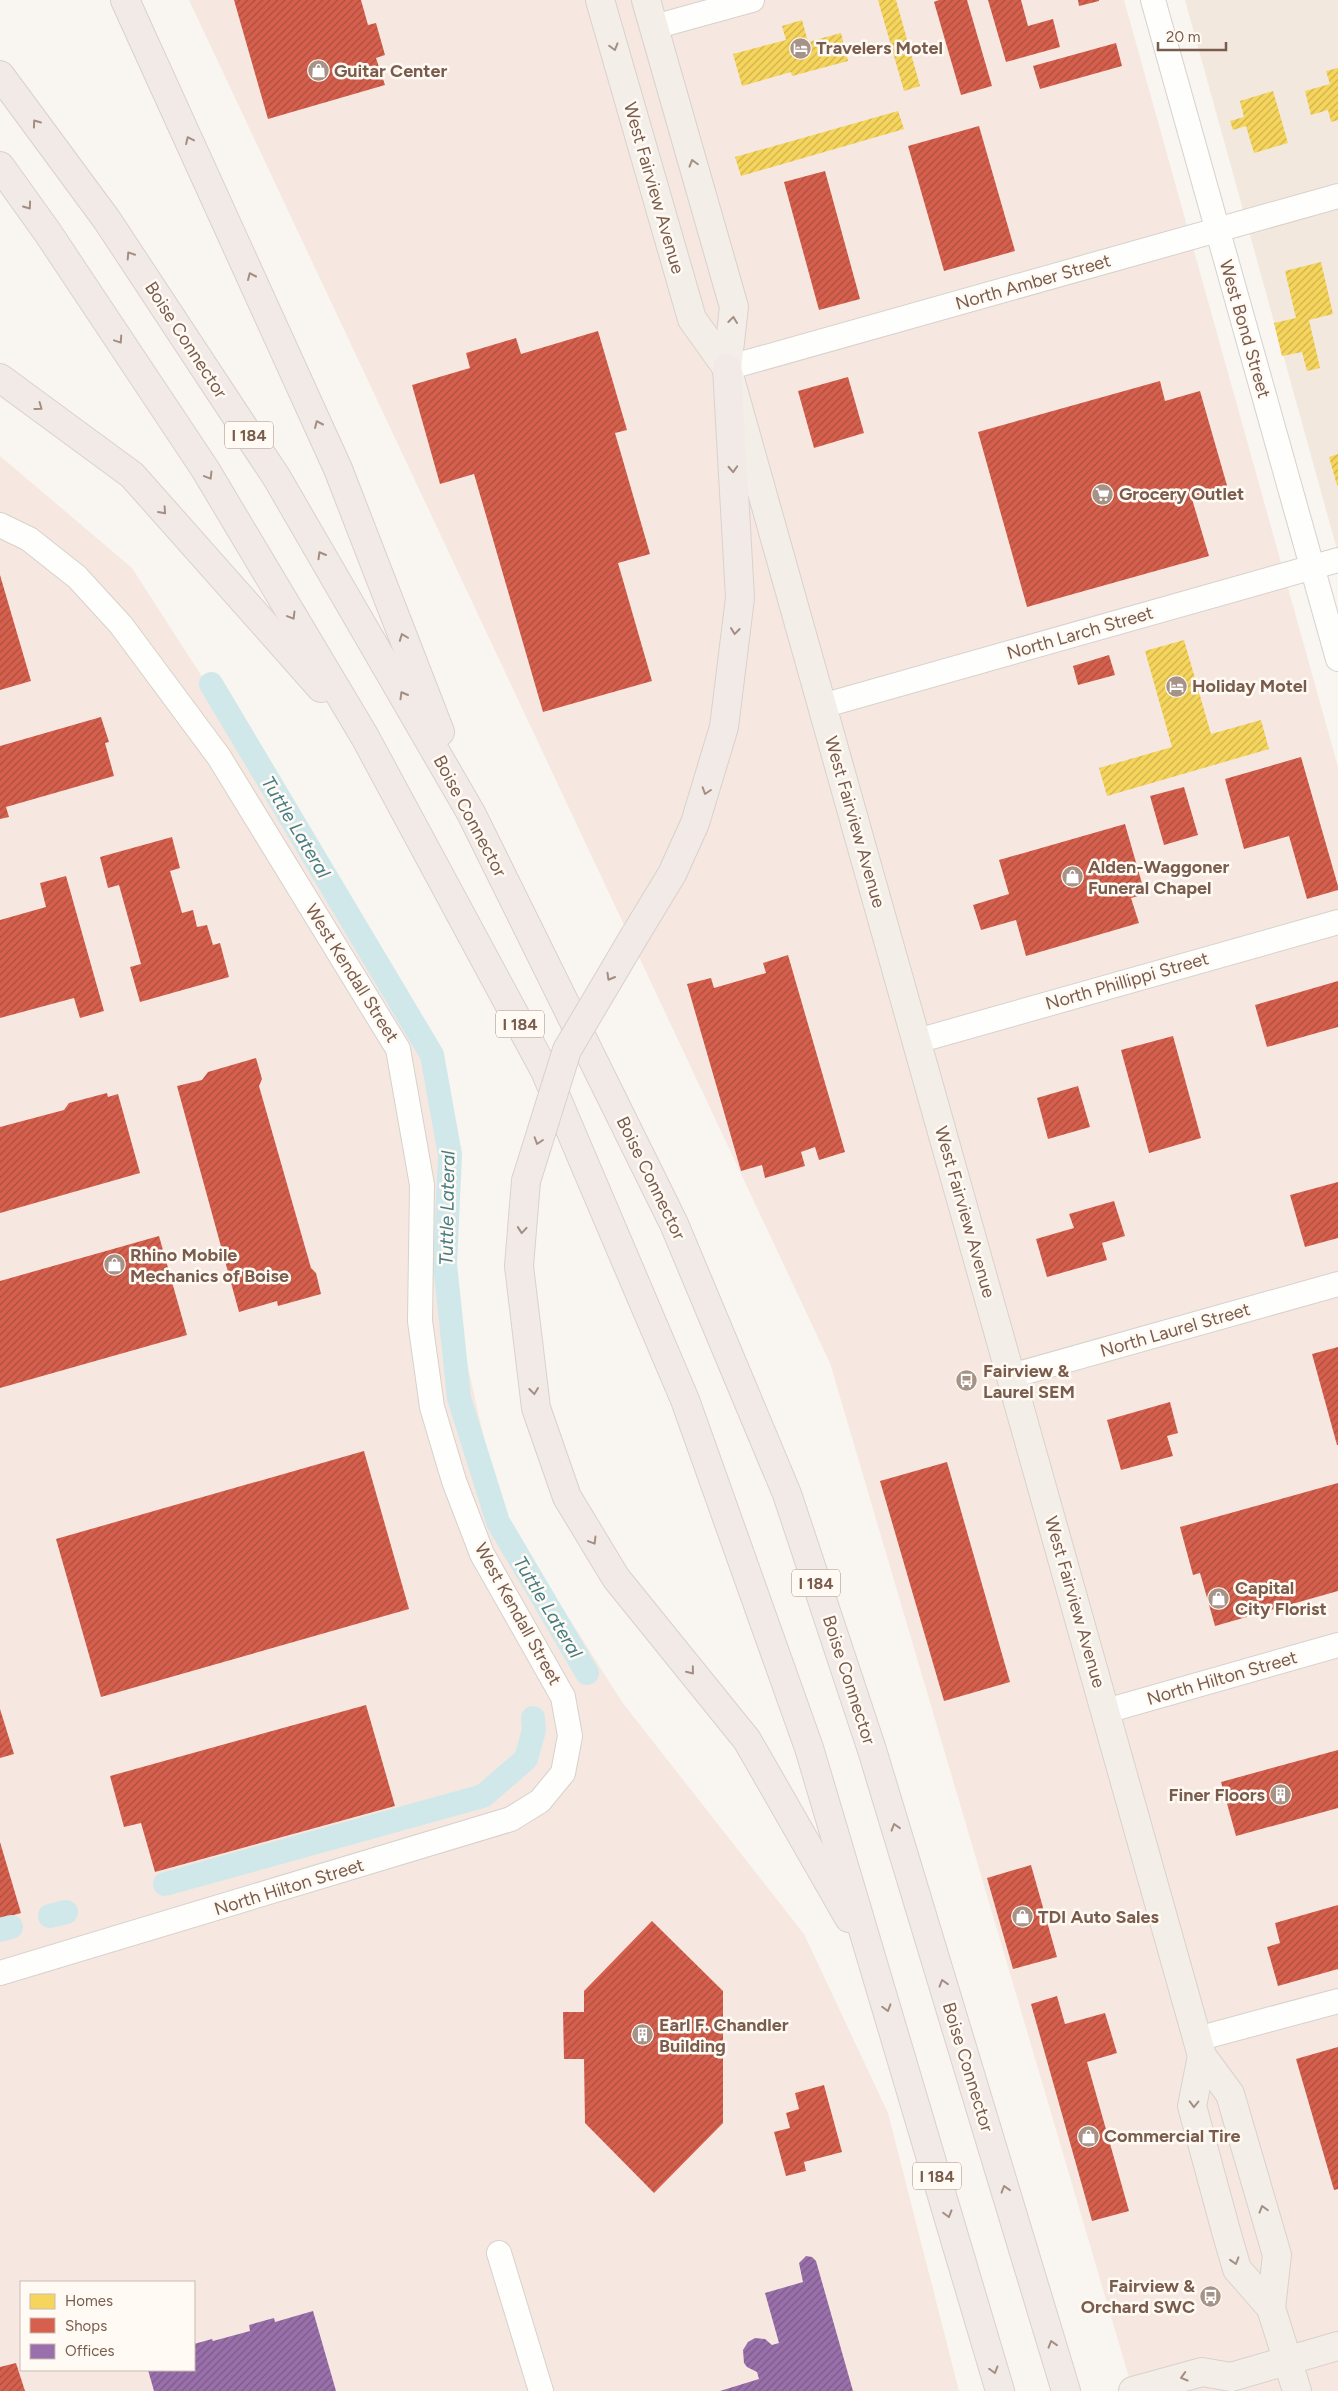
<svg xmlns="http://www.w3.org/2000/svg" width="1338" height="2391" viewBox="0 0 1338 2391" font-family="Figtree,sans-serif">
  <defs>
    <pattern id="homes-hatch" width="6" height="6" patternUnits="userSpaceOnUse" patternTransform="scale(1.25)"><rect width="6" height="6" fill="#f6d55c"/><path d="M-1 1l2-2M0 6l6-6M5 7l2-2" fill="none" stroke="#ccb04e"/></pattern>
    <pattern id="shops-hatch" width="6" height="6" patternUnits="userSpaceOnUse" patternTransform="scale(1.25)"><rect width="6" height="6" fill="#d6604d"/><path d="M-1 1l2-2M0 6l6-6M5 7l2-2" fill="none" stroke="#aa4f40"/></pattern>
    <pattern id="offices-hatch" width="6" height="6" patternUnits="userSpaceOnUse" patternTransform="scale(1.25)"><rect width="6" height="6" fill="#9970ab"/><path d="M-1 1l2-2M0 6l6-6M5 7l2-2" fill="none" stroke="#7c5b86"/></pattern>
  </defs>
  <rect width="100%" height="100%" fill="#f9f5f0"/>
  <!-- residential -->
  <path fill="#f2e8de" d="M 1185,0 L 1338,0 L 1338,553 Z"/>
  <!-- commercial -->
  <g fill="#f6e8e1" fill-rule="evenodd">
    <path d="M 189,0 L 1124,0 L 1338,767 L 1338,2391 L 1133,2391 L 830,1363 Z"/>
    <path d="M 0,456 L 132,568 L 438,1043 L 460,1152 L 455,1310 L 500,1509 L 622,1702 L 804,1934 L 888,2113 L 959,2391 L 0,2391 ZM 21,2282 L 194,2282 L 194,2370 L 21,2370 Z"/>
  </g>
  <!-- homes -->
  <g fill="url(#homes-hatch)">
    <path d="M 878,0 L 896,0 L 920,86 L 904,91 Z"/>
    <path d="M 802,20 L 808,42 L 841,33 L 848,61 L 792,76 L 791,72 L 742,86 L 733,54 L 786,40 L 782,26 Z"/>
    <path d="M 1338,68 L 1338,120 L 1331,122 L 1328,110 L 1311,115 L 1305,91 L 1330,84 L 1326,71 Z"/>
    <path d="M 1273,91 L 1288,143 L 1254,153 L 1246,126 L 1233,130 L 1230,121 L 1244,117 L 1240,101 Z"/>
    <path d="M 898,111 L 904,129 L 741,176 L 735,157 Z"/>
    <path d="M 1321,262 L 1333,314 L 1309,320 L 1320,368 L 1307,371 L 1302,352 L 1282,356 L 1274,323 L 1296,318 L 1285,271 Z"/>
    <path d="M 1338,454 L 1338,485 L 1337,485 L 1329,457 Z"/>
    <path d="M 1184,640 L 1211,734 L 1261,720 L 1269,749 L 1107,796 L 1099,768 L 1172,747 L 1145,651 Z"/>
  </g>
  <!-- shops -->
  <g fill="url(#shops-hatch)">
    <path d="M 234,0 L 361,0 L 368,25 L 376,23 L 385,55 L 376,58 L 385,85 L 268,119 Z"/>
    <path d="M 939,0 L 967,0 L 992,86 L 961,95 L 934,2 Z"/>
    <path d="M 988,0 L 1021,0 L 1028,26 L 1053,19 L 1060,47 L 1006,62 Z"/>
    <path d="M 1078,0 L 1099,0 L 1099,1 L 1079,6 Z"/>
    <path d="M 1116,43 L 1122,66 L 1040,89 L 1033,66 Z"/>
    <path d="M 979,126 L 1015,251 L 944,271 L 908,146 Z"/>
    <path d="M 825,171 L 860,299 L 819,310 L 784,182 Z"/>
    <path d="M 598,331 L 627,430 L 615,433 L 650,554 L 618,563 L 652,681 L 543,712 L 474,474 L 440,484 L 412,385 L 470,368 L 466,353 L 516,338 L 521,354 Z"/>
    <path d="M 848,377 L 864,433 L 814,448 L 798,391 Z"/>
    <path d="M 1160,381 L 1165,401 L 1200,391 L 1228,489 L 1192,499 L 1209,556 L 1027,607 L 978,432 Z"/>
    <path d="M 0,575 L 31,681 L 0,690 Z"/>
    <path d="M 1109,655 L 1115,675 L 1078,685 L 1073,666 Z"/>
    <path d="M 101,717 L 109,742 L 105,743 L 114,776 L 6,807 L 9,817 L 0,819 L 0,746 Z"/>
    <path d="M 1301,757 L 1338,886 L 1338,890 L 1307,899 L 1289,836 L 1244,849 L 1225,779 Z"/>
    <path d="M 1184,787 L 1198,835 L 1164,845 L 1150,796 Z"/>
    <path d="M 1125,824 L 1145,894 L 1131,898 L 1139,923 L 1026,956 L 1016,920 L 981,930 L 973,905 L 1009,894 L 999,860 Z"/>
    <path d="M 172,837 L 180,868 L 170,871 L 182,913 L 193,910 L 197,927 L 207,925 L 213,945 L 220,943 L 229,977 L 140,1002 L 130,967 L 141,964 L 119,885 L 108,888 L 100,857 Z"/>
    <path d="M 66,876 L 104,1011 L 80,1018 L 74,998 L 0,1018 L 0,920 L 46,907 L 40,883 Z"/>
    <path d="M 788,955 L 845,1152 L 819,1160 L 815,1147 L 801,1152 L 805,1166 L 765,1178 L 762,1165 L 741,1171 L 687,984 L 711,978 L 714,988 L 766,973 L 763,963 Z"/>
    <path d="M 1338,981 L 1338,1027 L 1267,1047 L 1255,1005 Z"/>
    <path d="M 1173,1036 L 1201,1138 L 1149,1153 L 1121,1050 Z"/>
    <path d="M 256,1058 L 262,1079 L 259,1086 L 311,1268 L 316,1273 L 321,1294 L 278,1306 L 277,1301 L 239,1312 L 177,1086 L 202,1080 L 208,1072 Z"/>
    <path d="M 1078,1086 L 1090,1127 L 1048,1139 L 1037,1098 Z"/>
    <path d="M 107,1093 L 108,1097 L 118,1094 L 140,1173 L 0,1213 L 0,1127 L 64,1110 L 69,1103 Z"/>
    <path d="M 1338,1182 L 1338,1238 L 1305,1247 L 1290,1195 Z"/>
    <path d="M 1114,1201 L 1125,1236 L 1102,1243 L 1107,1260 L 1047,1277 L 1036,1239 L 1074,1228 L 1069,1214 Z"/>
    <path d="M 159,1236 L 187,1335 L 0,1388 L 0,1281 Z"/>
    <path d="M 1338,1347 L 1338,1445 L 1337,1445 L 1312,1354 Z"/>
    <path d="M 1170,1402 L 1178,1433 L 1167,1436 L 1173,1456 L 1121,1470 L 1107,1420 Z"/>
    <path d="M 364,1451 L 409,1609 L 101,1697 L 56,1539 Z"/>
    <path d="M 947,1462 L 1010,1682 L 944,1701 L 880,1481 Z"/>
    <path d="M 1338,1483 L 1338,1591 L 1215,1626 L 1200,1573 L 1193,1575 L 1180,1527 Z"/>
    <path d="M 366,1705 L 395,1806 L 155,1872 L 141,1823 L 124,1827 L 110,1776 Z"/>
    <path d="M 0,1709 L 14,1754 L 0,1758 Z"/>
    <path d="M 1338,1750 L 1338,1808 L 1236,1836 L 1221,1782 Z"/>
    <path d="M 0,1842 L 21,1913 L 0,1919 Z"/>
    <path d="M 1031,1865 L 1057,1957 L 1013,1969 L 987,1878 Z"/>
    <path d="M 1338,1905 L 1338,1969 L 1278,1986 L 1267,1947 L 1280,1943 L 1275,1923 Z"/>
    <path d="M 652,1921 L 723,1991 L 723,2123 L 654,2193 L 585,2123 L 584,2059 L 564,2059 L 563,2012 L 584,2012 L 584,1991 Z"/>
    <path d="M 1057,1996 L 1065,2024 L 1105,2013 L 1117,2053 L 1087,2062 L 1129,2211 L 1092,2221 L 1031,2004 Z"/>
    <path d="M 1338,2047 L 1338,2189 L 1334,2190 L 1296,2059 Z"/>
    <path d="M 824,2085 L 842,2152 L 804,2162 L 806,2171 L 786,2176 L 774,2132 L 790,2128 L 786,2113 L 799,2109 L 795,2093 Z"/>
    <path d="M 16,2363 L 25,2391 L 0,2391 L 0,2367 Z"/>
  </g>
  <!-- offices -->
  <g fill="url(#offices-hatch)">
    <path d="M 806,2256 L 812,2257 L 816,2261 L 853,2391 L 720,2391 L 759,2379 L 757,2372 L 747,2367 L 744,2363 L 743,2350 L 748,2342 L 755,2338 L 765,2339 L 772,2345 L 779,2343 L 765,2293 L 803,2282 L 799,2263 Z"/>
    <path d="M 313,2311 L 336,2391 L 154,2391 L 148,2370 L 194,2370 L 194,2344 L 212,2339 L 213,2341 L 250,2331 L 249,2325 L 274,2318 L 275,2322 Z"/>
  </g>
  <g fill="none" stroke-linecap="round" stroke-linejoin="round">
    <!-- canal -->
    <g stroke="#d0e8ea" stroke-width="24">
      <path d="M 211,684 L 432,1055 L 450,1155 L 445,1264 L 459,1398 L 498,1522 L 587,1673"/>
      <path d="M 165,1884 L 483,1796 L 526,1759 L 534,1730 L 533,1718"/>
      <path d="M 50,1916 L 66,1912"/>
      <path d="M 0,1930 L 11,1927"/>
    </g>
    <defs>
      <g id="minor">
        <path d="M 1153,0 L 1338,659"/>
        <path d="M 654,27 L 752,0"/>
        <path d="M 727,368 L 1338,196"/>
        <path d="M 0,525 L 29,539 L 77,577 L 121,625 L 219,757 L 398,1049 L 422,1185 L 420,1321 L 432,1407 L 454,1481 L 482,1554 L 563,1697 L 570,1736 L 563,1773 L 540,1801 L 511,1819 L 0,1973"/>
        <path d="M 822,706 L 1338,560"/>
        <path d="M 917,1041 L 1338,922"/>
        <path d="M 1011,1376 L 1338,1284"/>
        <path d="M 1106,1711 L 1338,1645"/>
        <path d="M 1197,2039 L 1338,2001"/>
        <path d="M 499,2253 L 541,2391"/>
      </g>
      <g id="major">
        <path d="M 600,0 L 692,319 L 727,368 L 1202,2056 L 1230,2094 L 1277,2255 L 1271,2308"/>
        <path d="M 646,0 L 734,307 L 727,368"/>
        <path d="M 1202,2056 L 1192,2106 L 1226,2231 L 1237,2269 L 1271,2308 L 1297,2391"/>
        <path d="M 1133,2391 L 1202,2372 L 1231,2377 L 1338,2346"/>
      </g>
      <g id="highway">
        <path d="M 125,0 L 338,469 L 440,732"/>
        <path d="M 0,75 L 107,220 L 277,478 L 471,813 L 674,1224 L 787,1494 L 872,1750 L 1066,2391"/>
        <path d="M 0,166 L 48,233 L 205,469 L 365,737 L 545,1071 L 685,1400 L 809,1748 L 1000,2391"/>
        <path d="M 0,378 L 132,475 L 321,688"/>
        <path d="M 635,935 L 672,874 L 695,823 L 724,727 L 740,598 L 727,368"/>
        <path d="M 526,1181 L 519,1266 L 536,1408 L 567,1497 L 616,1578 L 747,1740 L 849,1918"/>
      </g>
    </defs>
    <!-- minor casing -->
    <use href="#minor" stroke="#d7d1cb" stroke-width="26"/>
    <!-- major casing -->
    <use href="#major" stroke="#dad1cc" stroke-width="30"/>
    <!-- highway casing -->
    <use href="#highway" stroke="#dad1cc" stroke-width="30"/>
    <!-- minor -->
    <use href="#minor" stroke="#fefefd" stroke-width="24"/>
    <!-- major -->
    <use href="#major" stroke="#f3eee8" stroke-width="28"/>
    <!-- highway -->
    <use href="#highway" stroke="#f2eae7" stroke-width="28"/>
    <defs>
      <path id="highway-bridge" d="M 526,1181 L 567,1050 L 635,935"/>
    </defs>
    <!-- highway-bridge casing -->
    <use href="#highway-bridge" stroke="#dad1cc" stroke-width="30" stroke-linecap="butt"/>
    <!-- highway-bridge -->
    <use href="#highway-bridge" stroke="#f2eae7" stroke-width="28"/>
  </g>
  <!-- one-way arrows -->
  <defs><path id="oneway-chevron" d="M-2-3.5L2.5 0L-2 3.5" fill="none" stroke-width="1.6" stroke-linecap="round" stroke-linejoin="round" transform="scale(1.25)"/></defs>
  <g stroke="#a48f83">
    <use href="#oneway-chevron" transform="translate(614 47) rotate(74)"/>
    <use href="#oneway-chevron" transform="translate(693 163) rotate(-106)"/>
    <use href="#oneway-chevron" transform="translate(733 320) rotate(-83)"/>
    <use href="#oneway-chevron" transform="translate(1194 2104) rotate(91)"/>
    <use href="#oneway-chevron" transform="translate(1263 2209) rotate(-106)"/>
    <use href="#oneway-chevron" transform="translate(1235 2261) rotate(73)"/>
    <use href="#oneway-chevron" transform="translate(1184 2377) rotate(164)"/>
  </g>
  <g stroke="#a48e83">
    <use href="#oneway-chevron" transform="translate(36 123) rotate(-126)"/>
    <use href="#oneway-chevron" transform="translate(189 140) rotate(-115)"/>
    <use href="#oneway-chevron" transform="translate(28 206) rotate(54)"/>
    <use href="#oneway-chevron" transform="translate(130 255) rotate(-123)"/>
    <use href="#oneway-chevron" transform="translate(251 276) rotate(-114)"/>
    <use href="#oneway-chevron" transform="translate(119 340) rotate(56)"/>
    <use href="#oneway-chevron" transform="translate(39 407) rotate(36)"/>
    <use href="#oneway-chevron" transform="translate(318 424) rotate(-114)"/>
    <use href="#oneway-chevron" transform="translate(733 469) rotate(87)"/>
    <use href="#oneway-chevron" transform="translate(209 476) rotate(59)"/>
    <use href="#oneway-chevron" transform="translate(163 511) rotate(48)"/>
    <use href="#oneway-chevron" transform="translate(321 555) rotate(-120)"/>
    <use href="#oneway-chevron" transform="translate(292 616) rotate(59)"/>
    <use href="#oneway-chevron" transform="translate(735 631) rotate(97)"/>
    <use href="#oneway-chevron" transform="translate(403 637) rotate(-111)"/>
    <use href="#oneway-chevron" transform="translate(403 695) rotate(-120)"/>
    <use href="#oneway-chevron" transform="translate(706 791) rotate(108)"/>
    <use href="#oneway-chevron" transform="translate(610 977) rotate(120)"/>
    <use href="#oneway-chevron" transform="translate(538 1141) rotate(108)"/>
    <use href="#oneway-chevron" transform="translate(522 1230) rotate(95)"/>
    <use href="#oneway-chevron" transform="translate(534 1391) rotate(83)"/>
    <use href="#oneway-chevron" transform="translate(593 1541) rotate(59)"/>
    <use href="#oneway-chevron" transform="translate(691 1671) rotate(51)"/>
    <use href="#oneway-chevron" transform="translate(895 1827) rotate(-107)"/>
    <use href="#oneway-chevron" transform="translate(943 1983) rotate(-107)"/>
    <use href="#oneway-chevron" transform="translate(887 2008) rotate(74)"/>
    <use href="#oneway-chevron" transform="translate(1005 2189) rotate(-107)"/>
    <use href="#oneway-chevron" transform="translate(948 2214) rotate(74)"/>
    <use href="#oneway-chevron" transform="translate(1052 2344) rotate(-107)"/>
    <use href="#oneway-chevron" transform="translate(994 2370) rotate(74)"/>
  </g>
  <!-- icons -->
  <defs>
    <symbol id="hotel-disc" viewBox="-11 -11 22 22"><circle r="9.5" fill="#a69286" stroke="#fffaf3"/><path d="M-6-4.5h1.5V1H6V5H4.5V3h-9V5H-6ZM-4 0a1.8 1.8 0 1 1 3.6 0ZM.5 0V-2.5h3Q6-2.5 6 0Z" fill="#fff"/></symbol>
    <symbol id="shop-disc" viewBox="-11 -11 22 22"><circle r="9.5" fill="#a69286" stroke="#fffaf3"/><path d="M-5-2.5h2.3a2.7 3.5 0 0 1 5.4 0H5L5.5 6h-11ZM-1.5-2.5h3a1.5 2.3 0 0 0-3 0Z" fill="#fff"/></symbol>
    <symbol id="supermarket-disc" viewBox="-11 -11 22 22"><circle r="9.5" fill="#a69286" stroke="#fffaf3"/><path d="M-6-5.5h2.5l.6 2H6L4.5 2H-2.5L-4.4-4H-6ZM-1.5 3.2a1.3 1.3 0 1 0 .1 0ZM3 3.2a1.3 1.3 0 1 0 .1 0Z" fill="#fff"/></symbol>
    <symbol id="bus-disc" viewBox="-11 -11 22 22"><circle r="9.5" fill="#a69286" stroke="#fffaf3"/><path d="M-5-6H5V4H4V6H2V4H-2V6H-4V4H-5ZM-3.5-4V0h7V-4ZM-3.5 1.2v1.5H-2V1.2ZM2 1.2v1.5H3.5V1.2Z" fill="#fff"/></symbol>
    <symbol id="building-disc" viewBox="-11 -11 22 22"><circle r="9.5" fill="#a69286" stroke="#fffaf3"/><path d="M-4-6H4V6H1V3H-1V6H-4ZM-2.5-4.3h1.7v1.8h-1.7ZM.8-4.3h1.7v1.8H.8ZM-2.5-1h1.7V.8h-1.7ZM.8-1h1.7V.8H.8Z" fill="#fff"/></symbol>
  </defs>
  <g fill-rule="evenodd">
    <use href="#hotel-disc" x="788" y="36" width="25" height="25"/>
    <use href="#shop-disc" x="306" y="58" width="25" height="25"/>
    <use href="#supermarket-disc" x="1090" y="482" width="25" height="25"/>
    <use href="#hotel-disc" x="1164" y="674" width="25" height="25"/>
    <use href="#shop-disc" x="1060" y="864" width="25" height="25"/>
    <use href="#shop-disc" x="102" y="1252" width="25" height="25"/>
    <use href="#bus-disc" x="954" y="1368" width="25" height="25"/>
    <use href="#shop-disc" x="1206" y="1586" width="25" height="25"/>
    <use href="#building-disc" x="1268" y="1782" width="25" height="25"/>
    <use href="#shop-disc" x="1010" y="1904" width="25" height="25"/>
    <use href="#building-disc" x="630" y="2022" width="25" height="25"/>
    <use href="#shop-disc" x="1076" y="2124" width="25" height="25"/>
    <use href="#bus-disc" x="1198" y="2284" width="25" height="25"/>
  </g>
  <g text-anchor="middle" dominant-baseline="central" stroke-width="5" stroke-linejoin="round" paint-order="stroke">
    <!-- shield labels -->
    <g fill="#fffaf3" stroke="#a28b7f" stroke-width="1">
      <rect x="225" y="421.5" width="48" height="27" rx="4"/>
      <rect x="496" y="1010.5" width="48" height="27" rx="4"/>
      <rect x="792" y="1569.5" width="48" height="27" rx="4"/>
      <rect x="913" y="2162.5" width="48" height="27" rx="4"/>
    </g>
    <g font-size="16" font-weight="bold" fill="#7a5c4d">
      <text x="249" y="435">I 184</text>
      <text x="520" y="1024">I 184</text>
      <text x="816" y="1583">I 184</text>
      <text x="937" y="2176">I 184</text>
    </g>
    <!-- poi labels -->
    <g font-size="18" font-weight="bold" fill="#7a5c4d" stroke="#fffaf3" text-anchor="start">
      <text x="816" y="48">Travelers Motel</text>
      <text x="334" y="71">Guitar Center</text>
      <text x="1119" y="494">Grocery Outlet</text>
      <text x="1192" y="686">Holiday Motel</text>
      <text x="1088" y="867">Alden-Waggoner<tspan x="1088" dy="21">Funeral Chapel</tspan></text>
      <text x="130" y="1255">Rhino Mobile<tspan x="130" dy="21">Mechanics of Boise</tspan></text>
      <text x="983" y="1371">Fairview &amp;<tspan x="983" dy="21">Laurel SEM</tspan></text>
      <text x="1235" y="1588">Capital<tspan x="1235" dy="21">City Florist</tspan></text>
      <text x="1265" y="1795" text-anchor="end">Finer Floors</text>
      <text x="1038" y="1917">TDI Auto Sales</text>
      <text x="659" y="2025">Earl F. Chandler<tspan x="659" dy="21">Building</tspan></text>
      <text x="1104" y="2136">Commercial Tire</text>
      <text x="1195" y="2286" text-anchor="end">Fairview &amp;<tspan x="1195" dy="21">Orchard SWC</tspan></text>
    </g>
    <!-- street labels -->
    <g font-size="18" fill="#7a5c4d" stroke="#fffaf3">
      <text transform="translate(654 188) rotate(74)">West Fairview Avenue</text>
      <text transform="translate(1033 282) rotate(-16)">North Amber Street</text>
      <text transform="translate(1245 329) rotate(74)">West Bond Street</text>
      <text transform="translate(186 340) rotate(57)">Boise Connector</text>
      <text transform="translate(1080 633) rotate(-16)">North Larch Street</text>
      <text transform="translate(470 816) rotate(62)">Boise Connector</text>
      <text transform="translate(855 822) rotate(74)">West Fairview Avenue</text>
      <text transform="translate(352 973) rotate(58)">West Kendall Street</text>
      <text transform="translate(1127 981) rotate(-16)">North Phillippi Street</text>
      <text transform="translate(651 1178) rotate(64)">Boise Connector</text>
      <text transform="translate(965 1212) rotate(74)">West Fairview Avenue</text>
      <text transform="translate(1175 1330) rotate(-16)">North Laurel Street</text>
      <text transform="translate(1075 1602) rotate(74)">West Fairview Avenue</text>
      <text transform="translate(518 1614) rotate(61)">West Kendall Street</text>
      <text transform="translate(1222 1678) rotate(-16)">North Hilton Street</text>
      <text transform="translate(849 1680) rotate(72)">Boise Connector</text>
      <text transform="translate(289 1887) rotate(-17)">North Hilton Street</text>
      <text transform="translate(968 2067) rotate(73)">Boise Connector</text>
    </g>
    <!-- water labels -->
    <g font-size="19" font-style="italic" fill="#437c86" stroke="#fffaf3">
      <text transform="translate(296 827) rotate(59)">Tuttle Lateral</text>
      <text transform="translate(447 1208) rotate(-89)">Tuttle Lateral</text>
      <text transform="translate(548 1607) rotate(59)">Tuttle Lateral</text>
    </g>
  </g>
  <!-- legend -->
  <rect x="20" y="2281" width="175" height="90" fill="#fffaf3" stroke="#cabbb1"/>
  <rect x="30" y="2294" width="25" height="15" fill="#f6d55c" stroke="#cabbb1"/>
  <text x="65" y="2306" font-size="15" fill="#7a5c4d">Homes</text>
  <rect x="30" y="2318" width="25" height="15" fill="#d6604d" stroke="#cabbb1"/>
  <text x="65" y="2331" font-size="15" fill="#7a5c4d">Shops</text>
  <rect x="30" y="2344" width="25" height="15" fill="#9970ab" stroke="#cabbb1"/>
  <text x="65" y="2356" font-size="15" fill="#7a5c4d">Offices</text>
  <!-- scale -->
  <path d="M1158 42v8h68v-8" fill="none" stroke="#7a5c4d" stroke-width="2.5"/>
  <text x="1166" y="42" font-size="15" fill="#7a5c4d" stroke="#fffaf3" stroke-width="4" paint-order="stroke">20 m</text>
</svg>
